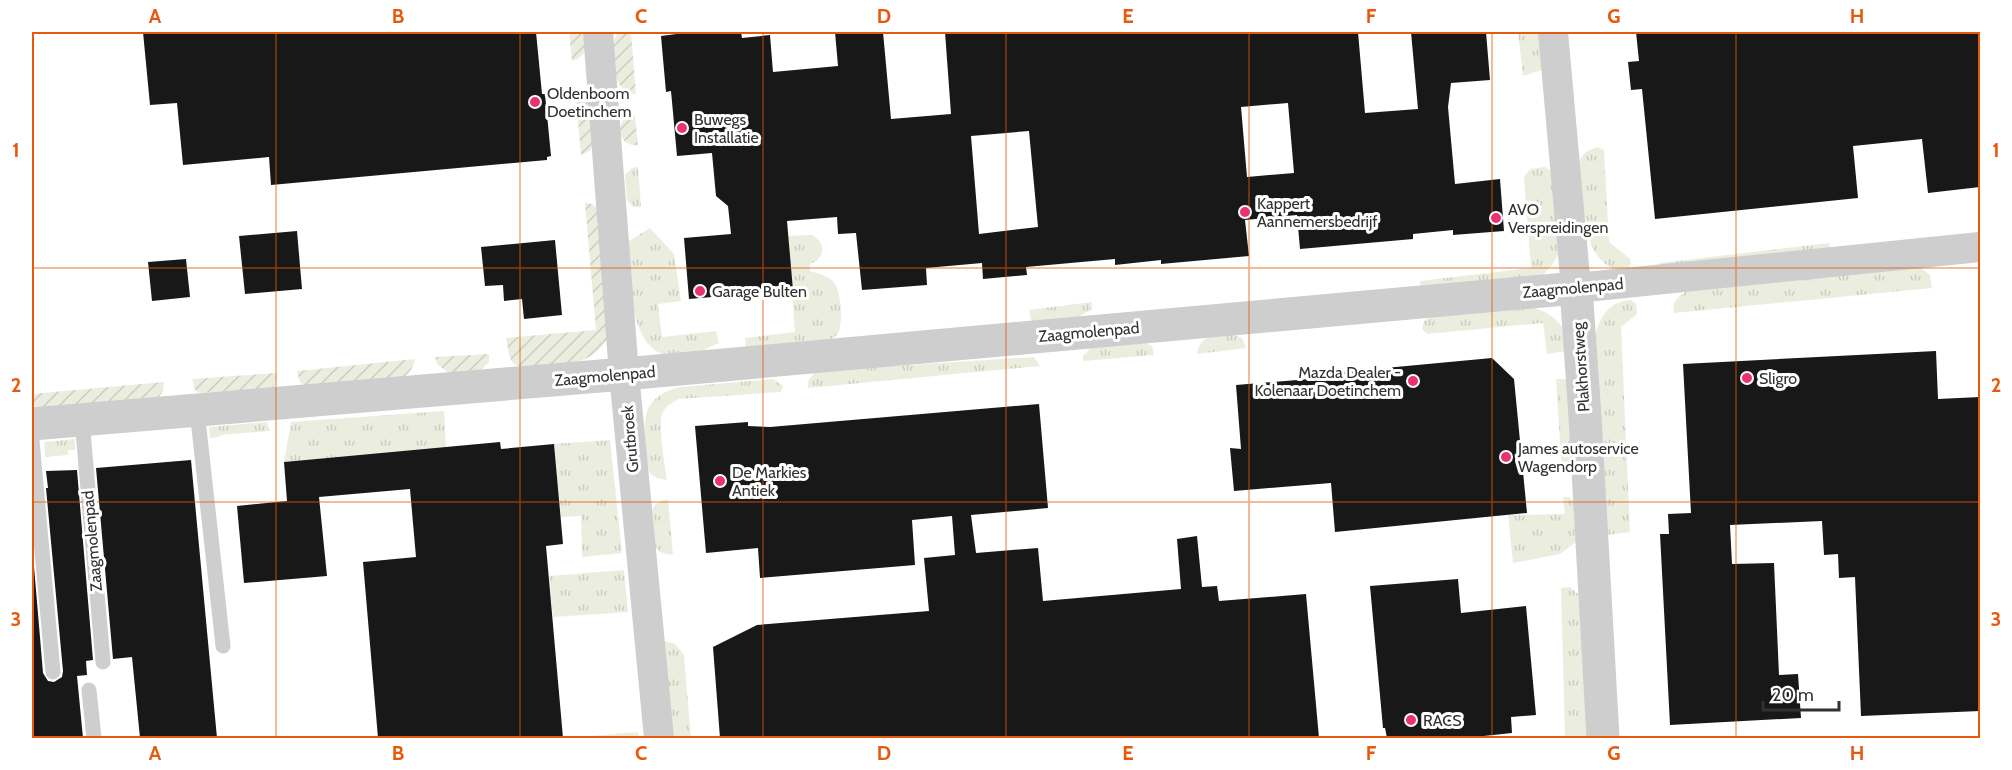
<svg xmlns="http://www.w3.org/2000/svg" width="2012" height="770" viewBox="0 0 2012 770" font-family="Cabin,sans-serif">
  <defs>
    <pattern id="grass-tufts" width="24" height="20" patternUnits="userSpaceOnUse" patternTransform="scale(1.5)"><rect width="24" height="20" fill="#ebeedf"/><path d="M3 7l-1-3M5 7V3M7 7l1-3M15 17l-1-3M17 17v-4M19 17l1-3" fill="none" stroke="#cacdc0"/></pattern>
    <pattern id="garden-furrows" width="10" height="10" patternUnits="userSpaceOnUse" patternTransform="scale(1.5)"><rect width="10" height="10" fill="#ebeedf"/><path d="M-1 1l2-2M0 10L10 0M9 11l2-2" fill="none" stroke="#cacdc0"/></pattern>
  </defs>
  <rect width="100%" height="100%" fill="#fff"/>
  <!-- grass -->
  <g fill="url(#grass-tufts)">
    <path d="M 1518,32 L 1542,32 L 1542,70 L 1523,76 Z"/>
    <path d="M 1598,147 L 1604,150 L 1609,242 L 1630,259 L 1631,264 L 1628,269 L 1614,270 C 1606,265 1599,259 1594,251 C 1587,240 1576,172 1580,160 C 1583,152 1591,149 1598,147 Z"/>
    <path d="M 638,167 L 641,207 L 633,207 L 627,200 L 625,175 L 632,168 Z"/>
    <path d="M 1545,167 L 1553,172 L 1560,252 L 1552,265 L 1543,275 L 1420,289 L 1420,281 L 1531,268 L 1524,177 L 1530,169 Z"/>
    <path d="M 650,228 L 674,254 L 681,301 L 658,304 L 662,337 L 716,331 L 719,343 C 711,346 702,352 693,354 C 627,372 631,285 626,243 Z"/>
    <path d="M 812,235 C 826,243 826,258 810,264 L 810,271 C 819,274 830,276 835,284 C 841,293 844,326 837,335 C 835,337 832,339 829,340 L 746,348 L 745,338 L 795,332 L 788,236 Z"/>
    <path d="M 1829,243 L 1830,250 L 1660,270 L 1659,263 Z"/>
    <path d="M 1911,266 L 1921,268 L 1930,275 L 1932,288 L 1674,313 C 1672,302 1677,297 1687,291 Z"/>
    <path d="M 1631,300 L 1636,304 L 1637,314 L 1621,327 L 1630,532 L 1607,535 L 1594,344 C 1597,322 1606,301 1631,300 Z"/>
    <path d="M 1092,302 L 1091,310 L 1076,318 L 1032,323 L 1029,310 Z"/>
    <path d="M 1530,307 C 1544,309 1562,321 1567,336 C 1569,340 1568,347 1567,351 L 1547,354 L 1543,323 L 1427,334 L 1422,329 L 1424,321 L 1434,315 Z"/>
    <path d="M 1232,334 L 1242,338 L 1246,348 L 1197,354 C 1200,334 1216,335 1232,334 Z"/>
    <path d="M 1143,342 L 1152,346 L 1154,355 L 1083,361 L 1083,356 L 1091,348 Z"/>
    <path d="M 1034,357 L 1040,366 L 808,388 L 808,381 L 816,371 Z"/>
    <path d="M 773,379 L 783,386 L 781,392 L 679,399 C 673,402 665,406 662,414 C 658,427 665,465 667,480 C 661,479 654,478 650,473 C 643,462 642,418 649,407 C 656,395 667,390 681,387 Z"/>
    <path d="M 1556,379 L 1565,379 L 1570,382 L 1574,467 L 1562,475 Z"/>
    <path d="M 444,411 L 446,447 L 284,462 L 291,422 Z"/>
    <path d="M 267,422 L 270,431 L 220,435 L 219,437 L 210,438 L 209,427 Z"/>
    <path d="M 75,439 L 75,450 L 68,450 L 68,455 L 45,457 L 44,442 Z"/>
    <path d="M 610,440 L 622,553 L 582,557 L 581,516 L 561,517 L 554,444 Z"/>
    <path d="M 1563,497 L 1569,497 L 1575,502 L 1576,542 L 1560,554 L 1513,563 L 1508,515 L 1565,514 Z"/>
    <path d="M 668,499 L 673,554 C 667,555 660,553 656,548 C 651,541 649,511 655,505 C 658,502 664,500 668,499 Z"/>
    <path d="M 624,570 L 628,612 L 553,617 L 549,576 Z"/>
    <path d="M 1570,587 L 1578,594 L 1584,606 L 1591,738 L 1565,738 L 1561,588 Z"/>
    <path d="M 662,640 L 675,644 L 684,655 L 691,738 L 671,738 Z"/>
    <path d="M 638,732 L 639,738 L 579,738 L 579,737 Z"/>
  </g>
  <!-- garden -->
  <g fill="url(#garden-furrows)">
    <path d="M 569,32 L 587,32 C 586,46 588,56 572,61 Z"/>
    <path d="M 619,32 L 631,32 L 636,94 C 609,95 608,40 619,32 Z"/>
    <path d="M 575,89 L 580,89 L 589,93 L 594,145 L 589,151 L 581,155 Z"/>
    <path d="M 635,116 L 638,145 C 622,147 616,131 623,120 Z"/>
    <path d="M 585,203 L 592,204 L 598,208 L 607,339 C 602,347 596,354 587,358 C 575,365 526,373 514,364 C 508,359 508,345 506,338 L 596,330 Z"/>
    <path d="M 489,354 L 489,362 L 479,372 L 450,374 L 437,364 L 435,357 Z"/>
    <path d="M 415,359 C 413,369 409,373 402,379 L 305,387 L 300,382 L 297,371 Z"/>
    <path d="M 276,373 L 277,380 L 273,388 L 199,393 L 195,390 L 192,379 Z"/>
    <path d="M 164,382 L 163,391 L 159,397 L 32,411 L 32,394 Z"/>
  </g>
  <!-- building -->
  <g fill="#181818" fill-rule="evenodd">
    <path d="M 143,32 L 536,32 L 542,94 L 545,94 L 551,156 L 547,157 L 547,160 L 271,185 L 269,157 L 183,165 L 177,103 L 150,105 Z"/>
    <path d="M 692,32 L 741,32 L 742,38 L 770,35 L 773,72 L 838,66 L 835,32 L 883,32 L 891,119 L 951,114 L 945,32 L 1358,32 L 1365,113 L 1418,109 L 1411,32 L 1486,32 L 1490,80 L 1451,83 L 1448,107 L 1455,184 L 1500,179 L 1504,231 L 1453,235 L 1453,230 L 1413,234 L 1413,239 L 1300,249 L 1297,215 L 1245,220 L 1249,256 L 1161,264 L 1161,260 L 1115,265 L 1115,259 L 1026,267 L 1027,275 L 983,279 L 982,263 L 926,268 L 927,285 L 862,290 L 856,233 L 838,234 L 837,217 L 787,221 L 793,290 L 689,299 L 684,238 L 731,234 L 728,206 L 716,196 L 712,153 L 677,156 L 671,91 L 666,92 L 661,36 ZM 1288,103 L 1294,173 L 1247,177 L 1241,107 ZM 1029,131 L 1038,227 L 979,234 L 971,136 Z"/>
    <path d="M 1636,32 L 1980,32 L 1980,187 L 1928,193 L 1922,139 L 1853,146 L 1858,198 L 1655,219 L 1642,89 L 1631,90 L 1628,62 L 1639,61 Z"/>
    <path d="M 297,231 L 302,289 L 245,294 L 239,236 Z"/>
    <path d="M 555,240 L 562,315 L 524,319 L 522,299 L 504,301 L 503,285 L 485,286 L 481,247 Z"/>
    <path d="M 186,259 L 190,297 L 152,301 L 148,262 Z"/>
    <path d="M 1936,351 L 1938,399 L 1980,397 L 1980,711 L 1861,716 L 1855,577 L 1839,578 L 1838,554 L 1824,555 L 1822,521 L 1730,525 L 1732,564 L 1774,563 L 1779,675 L 1798,674 L 1801,718 L 1670,725 L 1660,534 L 1669,534 L 1668,514 L 1691,513 L 1683,364 Z"/>
    <path d="M 1492,358 L 1514,379 L 1527,513 L 1335,532 L 1331,483 L 1234,491 L 1230,448 L 1241,449 L 1236,385 L 1322,378 L 1321,374 Z"/>
    <path d="M 1039,404 L 1048,508 L 971,515 L 976,553 L 1038,548 L 1043,601 L 1181,589 L 1177,539 L 1197,536 L 1202,587 L 1217,586 L 1219,601 L 1306,594 L 1319,738 L 720,738 L 713,647 L 757,625 L 929,611 L 924,558 L 955,555 L 952,516 L 912,520 L 915,565 L 760,578 L 758,548 L 706,553 L 695,426 L 748,422 L 748,426 L 770,427 Z"/>
    <path d="M 500,442 L 501,449 L 554,444 L 563,544 L 546,546 L 563,738 L 378,738 L 363,562 L 416,557 L 410,489 L 319,497 L 327,576 L 244,583 L 237,506 L 287,501 L 284,462 Z"/>
    <path d="M 191,460 L 217,738 L 140,738 L 132,657 L 113,659 L 96,468 Z"/>
    <path d="M 77,470 L 93,660 L 86,661 L 87,675 L 77,676 L 83,738 L 32,738 L 32,543 L 43,673 L 48,681 L 54,682 L 62,677 L 63,671 L 46,488 L 48,488 L 46,471 Z"/>
    <path d="M 1458,579 L 1461,613 L 1526,606 L 1536,715 L 1511,717 L 1512,733 L 1465,738 L 1387,738 L 1385,728 L 1383,728 L 1370,586 Z"/>
  </g>
  <g fill="none" stroke-linecap="round" stroke-linejoin="round">
    <!-- service -->
    <g stroke="#cecece" stroke-width="15">
      <path d="M 197,410 L 223,646"/>
      <path d="M 82,420 L 103,662"/>
      <path d="M 32,441 L 53,672"/>
      <path d="M 89,690 L 94,738"/>
    </g>
    <!-- minor -->
    <g stroke="#cecece" stroke-width="30">
      <path d="M 598,32 L 624,374 L 659,738"/>
      <path d="M 1553,32 L 1576,288 L 1980,247"/>
    </g>
    <!-- tertiary -->
    <path stroke="#cecece" stroke-width="33" d="M 32,424 L 624,374 L 1576,288 L 1585,417 L 1603,738"/>
  </g>
  <!-- grid -->
  <path fill="none" stroke="#e8590c" stroke-width="1.5" stroke-opacity="0.55" d="M 276,32 L 276,738M 520,32 L 520,738M 763,32 L 763,738M 1006,32 L 1006,738M 1249,32 L 1249,738M 1492,32 L 1492,738M 1736,32 L 1736,738M 32,268 L 1980,268M 32,502 L 1980,502"/>
  <!-- markers -->
  <g fill="#ea3174" stroke="#fff" stroke-width="2">
    <circle cx="535" cy="102" r="6"/>
    <circle cx="682" cy="128" r="6"/>
    <circle cx="1245" cy="212" r="6"/>
    <circle cx="1496" cy="218" r="6"/>
    <circle cx="700" cy="291" r="6"/>
    <circle cx="1747" cy="378" r="6"/>
    <circle cx="1413" cy="381" r="6"/>
    <circle cx="1506" cy="457" r="6"/>
    <circle cx="720" cy="481" r="6"/>
    <circle cx="1411" cy="720" r="6"/>
  </g>
  <g text-anchor="middle" dominant-baseline="central" stroke-width="6" stroke-linejoin="round" paint-order="stroke">
    <!-- poi labels -->
    <g font-size="16" fill="#313131" stroke="#fff" text-anchor="start">
      <text x="547" y="93">Oldenboom<tspan x="547" dy="18">Doetinchem</tspan></text>
      <text x="694" y="119">Buwegs<tspan x="694" dy="18">Installatie</tspan></text>
      <text x="1257" y="203">Kappert<tspan x="1257" dy="18">Aannemersbedrijf</tspan></text>
      <text x="1508" y="209">AVO<tspan x="1508" dy="18">Verspreidingen</tspan></text>
      <text x="712" y="291">Garage Bulten</text>
      <text x="1401" y="372" text-anchor="end">Mazda Dealer -<tspan x="1401" dy="18">Kolenaar Doetinchem</tspan></text>
      <text x="1759" y="378">Sligro</text>
      <text x="1518" y="448">James autoservice<tspan x="1518" dy="18">Wagendorp</tspan></text>
      <text x="732" y="472">De Markies<tspan x="732" dy="18">Antiek</tspan></text>
      <text x="1423" y="720">RACS</text>
    </g>
    <!-- street labels -->
    <g font-size="16" fill="#313131" stroke="#fff">
      <text transform="translate(1573 288) rotate(-5)">Zaagmolenpad</text>
      <text transform="translate(1089 332) rotate(-5)">Zaagmolenpad</text>
      <text transform="translate(1581 367) rotate(-94)">Plakhorstweg</text>
      <text transform="translate(605 376) rotate(-5)">Zaagmolenpad</text>
      <text transform="translate(630 439) rotate(-95)">Grutbroek</text>
      <text transform="translate(92 541) rotate(-95)">Zaagmolenpad</text>
    </g>
  </g>
  <!-- border -->
  <rect width="2012" height="770" fill="none" stroke="#ffffff" stroke-width="66"/>
  <!-- scale -->
  <path d="M1763 701v9h76v-9" fill="none" stroke="#313131" stroke-width="3"/>
  <text x="1772" y="701" font-size="18" fill="#313131" stroke="#ffffff" stroke-width="4.5" paint-order="stroke">20 m</text>
  <rect x="33" y="33" width="1946" height="704" fill="none" stroke="#e8590c" stroke-width="2"/>
  <g font-size="20" text-anchor="middle" font-weight="bold" fill="#e8590c">
    <text x="155" y="23">A</text>
    <text x="398" y="23">B</text>
    <text x="641" y="23">C</text>
    <text x="884" y="23">D</text>
    <text x="1128" y="23">E</text>
    <text x="1371" y="23">F</text>
    <text x="1614" y="23">G</text>
    <text x="1857" y="23">H</text>
    <text x="16" y="157">1</text>
    <text x="1996" y="157">1</text>
    <text x="16" y="392">2</text>
    <text x="1996" y="392">2</text>
    <text x="16" y="626">3</text>
    <text x="1996" y="626">3</text>
    <text x="155" y="760">A</text>
    <text x="398" y="760">B</text>
    <text x="641" y="760">C</text>
    <text x="884" y="760">D</text>
    <text x="1128" y="760">E</text>
    <text x="1371" y="760">F</text>
    <text x="1614" y="760">G</text>
    <text x="1857" y="760">H</text>
  </g>
</svg>
